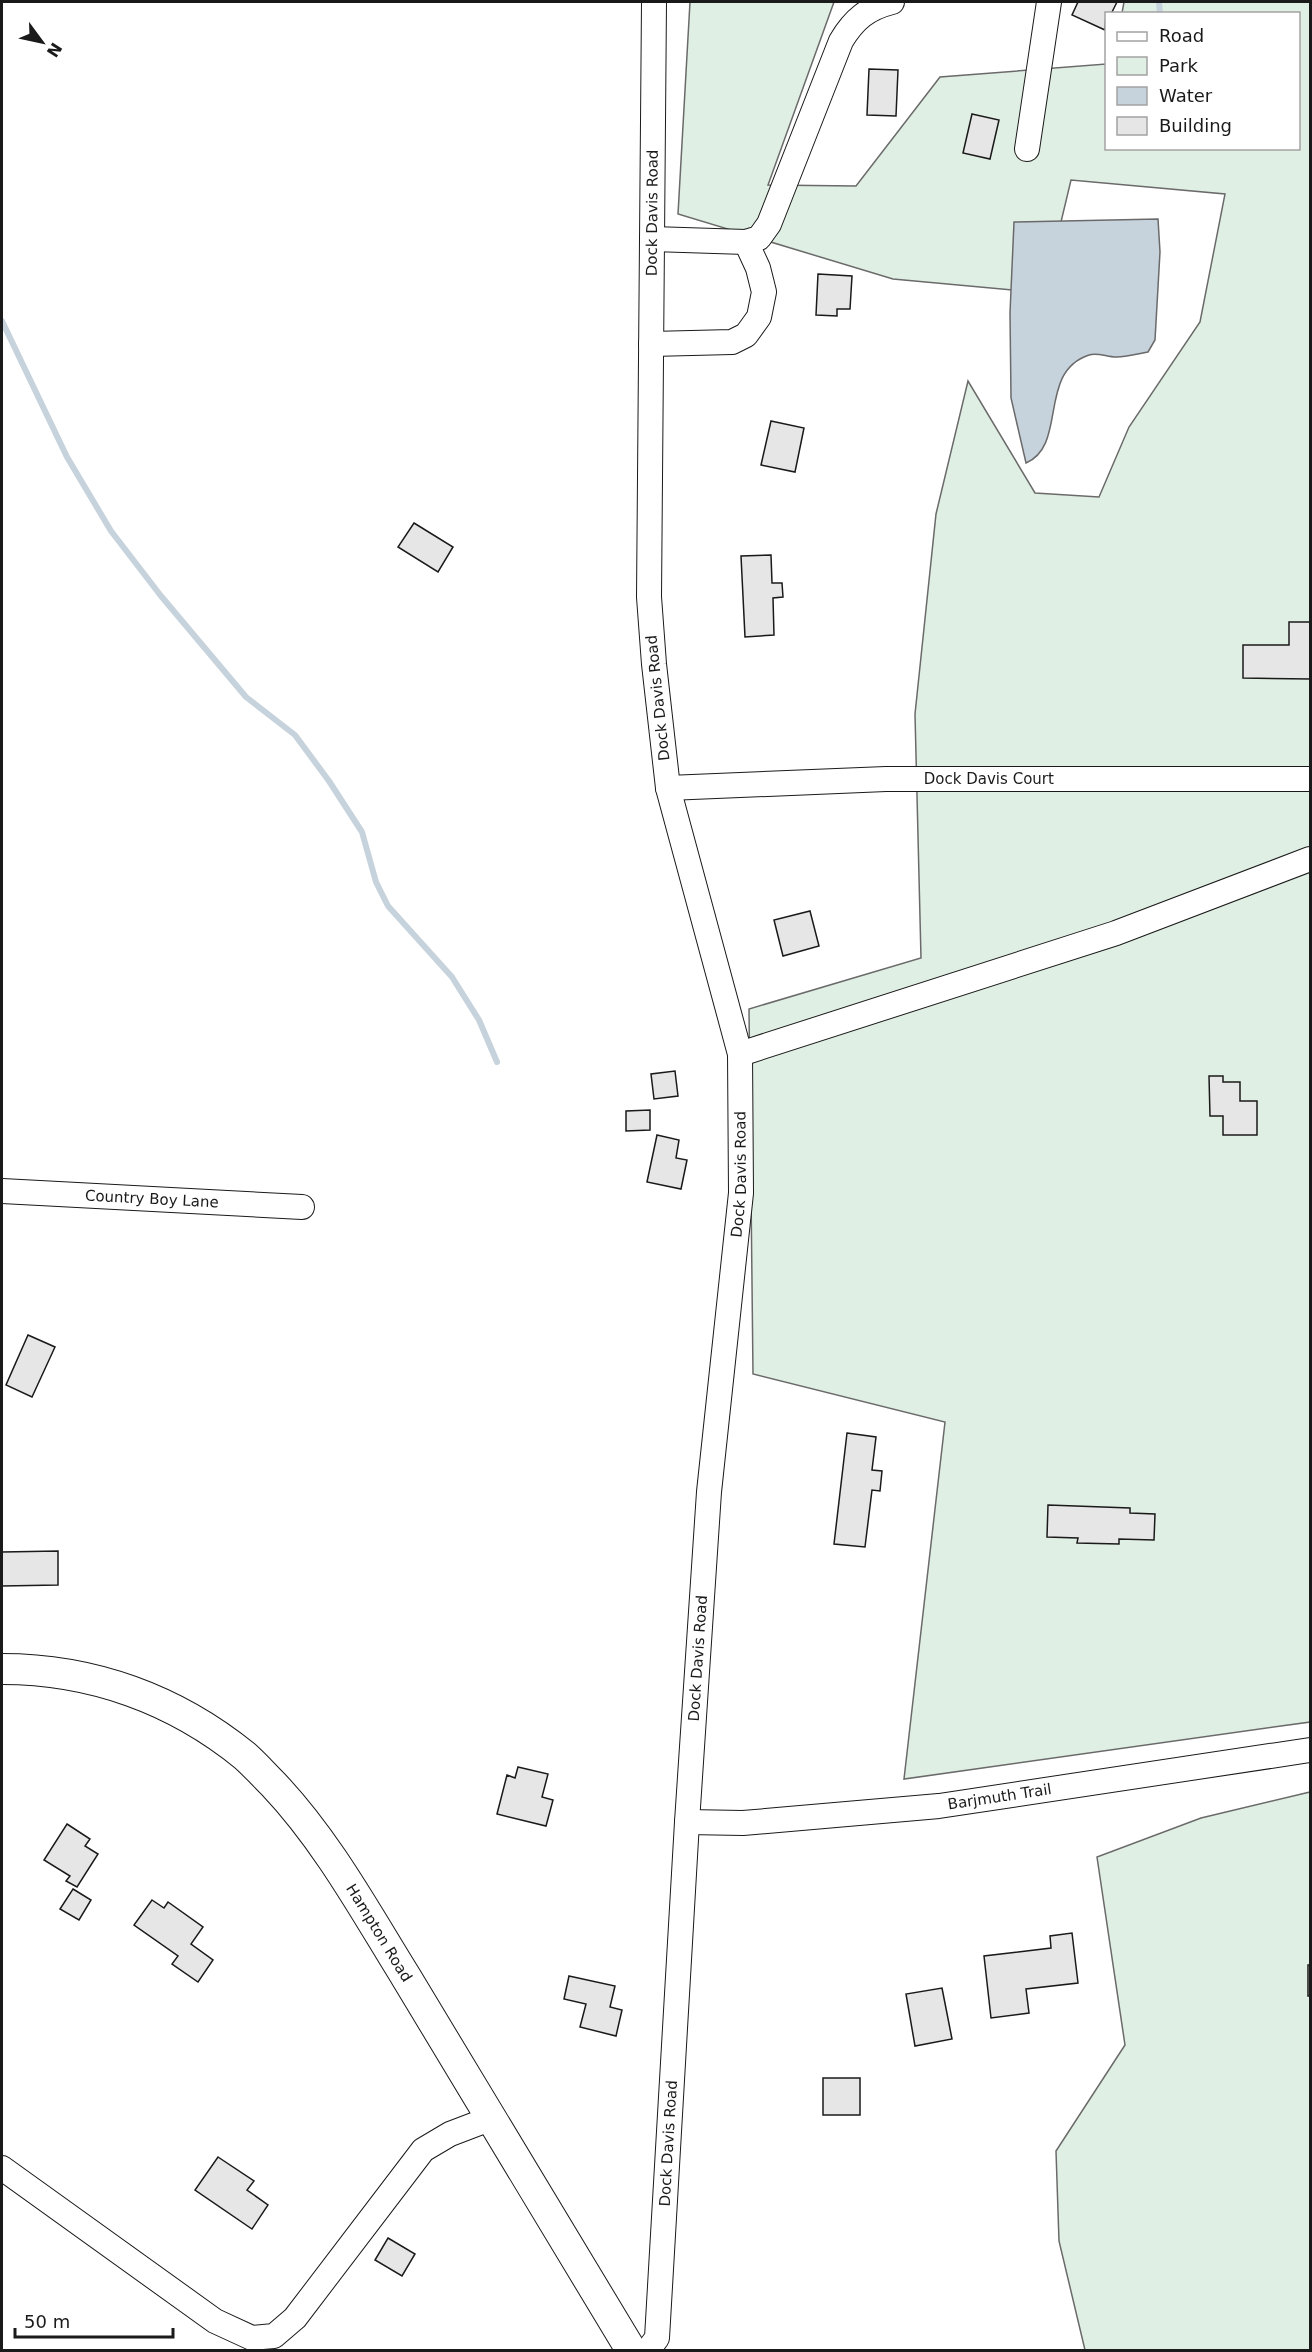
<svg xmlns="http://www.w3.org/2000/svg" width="1312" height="2352" viewBox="0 0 1312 2352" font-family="'DejaVu Sans',sans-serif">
  <rect width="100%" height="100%" fill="#fff"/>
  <!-- green -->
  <g fill="#e0efe3" stroke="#6a6a6a" stroke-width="1.5">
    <path d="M 690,2 L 834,2 L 768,185 L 856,186 L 940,77 L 1106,64 L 1106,148 L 1298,148 L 1298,14 L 1122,13 L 1124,2 L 1310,2 L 1310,1722 L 904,1779 L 945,1422 L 753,1374 L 749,1009 L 921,958 L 915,714 L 936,514 L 968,381 L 1035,493 L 1099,497 L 1129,427 L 1200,322 L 1225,194 L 1071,180 L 1044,293 L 893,279 L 678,214 Z"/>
    <path d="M 1310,1792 L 1310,2350 L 1085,2350 L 1059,2241 L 1056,2151 L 1125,2045 L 1097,1857 L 1201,1818 Z"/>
  </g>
  <!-- water -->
  <path fill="#c6d2dc" stroke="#6a6a6a" stroke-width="1.5" d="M 1158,219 L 1160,252 L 1155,340 L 1148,352 C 1138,354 1127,357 1116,357 C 1107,357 1097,352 1089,355 C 1037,372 1068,445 1026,463 L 1011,398 L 1010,313 L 1014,222 Z"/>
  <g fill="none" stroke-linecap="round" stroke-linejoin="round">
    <!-- stream -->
    <g stroke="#c6d2dc" stroke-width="6">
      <path d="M 1159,2 L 1160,14"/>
      <path d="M 2,321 L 67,457 L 111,531 L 161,596 L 246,697 L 295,735 L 329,781 L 362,832 L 376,882 L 388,906 L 452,977 L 479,1020 L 497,1062"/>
    </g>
  </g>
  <!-- building -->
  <g fill="#e6e6e6" stroke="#1a1a1a" stroke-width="1.5">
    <path d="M 1078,2 L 1117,2 L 1111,14 L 1106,14 L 1105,30 L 1072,15 Z"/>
    <path d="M 869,69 L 898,70 L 896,116 L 867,115 Z"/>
    <path d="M 972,114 L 999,120 L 990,159 L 963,153 Z"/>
    <path d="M 818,274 L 852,276 L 850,309 L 837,309 L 837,316 L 816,315 Z"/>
    <path d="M 771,421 L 804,428 L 795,472 L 761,465 Z"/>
    <path d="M 414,523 L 453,547 L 438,572 L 398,547 Z"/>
    <path d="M 771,555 L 772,583 L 782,583 L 783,597 L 773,598 L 774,635 L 745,637 L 741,556 Z"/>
    <path d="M 1289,622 L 1310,622 L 1310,679 L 1243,678 L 1243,645 L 1289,645 Z"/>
    <path d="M 810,911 L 819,946 L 783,956 L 774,920 Z"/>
    <path d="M 675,1071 L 678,1096 L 654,1099 L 651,1074 Z"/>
    <path d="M 1209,1076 L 1223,1076 L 1223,1082 L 1240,1082 L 1240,1101 L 1257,1101 L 1257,1135 L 1223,1135 L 1223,1116 L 1210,1116 Z"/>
    <path d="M 650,1110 L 650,1130 L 626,1131 L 626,1111 Z"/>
    <path d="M 657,1135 L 679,1140 L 676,1158 L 687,1160 L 681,1189 L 647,1182 Z"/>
    <path d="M 28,1335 L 55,1347 L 32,1397 L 6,1385 Z"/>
    <path d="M 847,1433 L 876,1437 L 872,1470 L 882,1471 L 880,1491 L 872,1490 L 865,1547 L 834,1544 Z"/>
    <path d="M 1048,1505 L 1130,1508 L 1130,1513 L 1155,1514 L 1154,1540 L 1119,1539 L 1119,1544 L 1077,1543 L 1078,1538 L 1047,1537 Z"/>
    <path d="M 58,1551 L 58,1585 L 2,1586 L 2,1552 Z"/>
    <path d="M 518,1767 L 548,1774 L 542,1797 L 553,1800 L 546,1826 L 497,1814 L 507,1775 L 515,1778 Z"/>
    <path d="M 67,1824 L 90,1839 L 85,1846 L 98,1854 L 77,1887 L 66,1881 L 70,1876 L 44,1860 Z"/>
    <path d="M 73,1889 L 91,1900 L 79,1920 L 60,1909 Z"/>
    <path d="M 152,1900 L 164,1908 L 168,1902 L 203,1927 L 191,1944 L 213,1960 L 198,1982 L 172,1964 L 178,1956 L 134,1925 Z"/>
    <path d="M 1072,1933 L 1078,1983 L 1026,1989 L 1029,2013 L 991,2018 L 984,1956 L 1051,1948 L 1050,1936 Z"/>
    <rect x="1308" y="1965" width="2" height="31"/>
    <path d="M 569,1976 L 615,1986 L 610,2007 L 622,2010 L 616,2036 L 580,2027 L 586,2004 L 564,1999 Z"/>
    <path d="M 942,1988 L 952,2039 L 915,2046 L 906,1994 Z"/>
    <rect x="823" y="2078" width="37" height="37"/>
    <path d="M 218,2157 L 254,2181 L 247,2190 L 268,2205 L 252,2229 L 195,2190 Z"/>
    <path d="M 388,2238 L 415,2254 L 402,2276 L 375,2260 Z"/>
  </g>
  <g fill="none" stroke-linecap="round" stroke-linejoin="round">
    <defs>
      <g id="minor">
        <path d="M 1027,149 L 1049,2"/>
        <path d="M 652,239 L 746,242 L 759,238 L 769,224 L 841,41 C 854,19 868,8 892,2"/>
        <path d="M 651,344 L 732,342 L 746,335 L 759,317 L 764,292 L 758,268 L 746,242"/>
        <path id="s1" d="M 668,788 L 886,779 L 1310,779"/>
        <path d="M 740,1054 L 1116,933 L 1310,859"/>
        <path id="s2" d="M 2,1191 L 302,1207"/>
        <path id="s3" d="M 687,1822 L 743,1823 L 939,1806 L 1310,1750"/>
        <path d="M 2,2168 L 215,2321 L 252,2338 L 274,2336 L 295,2318 L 423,2150 L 450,2134 L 492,2118"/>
        <path id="s4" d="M 648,2350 L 657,2338 L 687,1822 L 709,1492 L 741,1193 L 740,1054 L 668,788 L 654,664 L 649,597 L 654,2"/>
      </g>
      <g id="major">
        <path id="s5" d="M 2,1669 C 92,1669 175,1699 245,1756 C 255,1765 264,1775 273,1784 C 327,1841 365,1911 406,1977 C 482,2101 556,2226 631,2350"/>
      </g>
    </defs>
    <!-- minor casing -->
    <use href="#minor" stroke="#1a1a1a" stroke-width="26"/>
    <!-- major casing -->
    <use href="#major" stroke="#1a1a1a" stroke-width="32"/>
    <!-- minor -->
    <use href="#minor" stroke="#fff" stroke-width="24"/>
    <!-- major -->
    <use href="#major" stroke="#fff" stroke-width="30"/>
  </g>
  <g text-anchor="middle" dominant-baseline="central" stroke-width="4.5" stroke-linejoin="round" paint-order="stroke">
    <!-- street labels -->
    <g font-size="15" fill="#1a1a1a" stroke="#fff">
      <text stroke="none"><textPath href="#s4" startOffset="2154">Dock Davis Road</textPath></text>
      <text transform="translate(658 698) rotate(-96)">Dock Davis Road</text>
      <text stroke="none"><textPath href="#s1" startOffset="321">Dock Davis Court</textPath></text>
      <text stroke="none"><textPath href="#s4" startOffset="1182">Dock Davis Road</textPath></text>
      <text stroke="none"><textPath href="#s2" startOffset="150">Country Boy Lane</textPath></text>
      <text stroke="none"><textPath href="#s4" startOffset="696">Dock Davis Road</textPath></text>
      <text stroke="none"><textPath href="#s3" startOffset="314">Barjmuth Trail</textPath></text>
      <text stroke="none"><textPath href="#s5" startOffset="486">Hampton Road</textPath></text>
      <text stroke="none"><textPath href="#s4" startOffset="210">Dock Davis Road</textPath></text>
    </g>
  </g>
  <!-- border -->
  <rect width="1312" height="2352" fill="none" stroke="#1a1a1a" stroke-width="6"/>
  <!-- legend -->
  <rect x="1105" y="12" width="195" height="138" fill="#ffffff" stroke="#a3a3a3" stroke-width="1.5"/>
  <rect x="1117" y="32" width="30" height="9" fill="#ffffff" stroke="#a3a3a3" stroke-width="1.5"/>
  <text x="1159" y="42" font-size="18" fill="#1a1a1a">Road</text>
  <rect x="1117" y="57" width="30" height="18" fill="#e0efe3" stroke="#a3a3a3" stroke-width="1.5"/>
  <text x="1159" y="72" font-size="18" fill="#1a1a1a">Park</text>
  <rect x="1117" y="87" width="30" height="18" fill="#c6d2dc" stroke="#a3a3a3" stroke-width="1.5"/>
  <text x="1159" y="102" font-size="18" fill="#1a1a1a">Water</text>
  <rect x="1117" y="117" width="30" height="18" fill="#e6e6e6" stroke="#a3a3a3" stroke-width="1.5"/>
  <text x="1159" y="132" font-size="18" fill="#1a1a1a">Building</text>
  <!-- north arrow -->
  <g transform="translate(42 42) rotate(123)" stroke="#ffffff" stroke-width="4.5" paint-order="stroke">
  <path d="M0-4.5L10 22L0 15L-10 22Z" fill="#1a1a1a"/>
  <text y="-9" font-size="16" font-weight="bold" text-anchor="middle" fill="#1a1a1a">N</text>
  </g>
  <!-- scale -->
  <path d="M15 2328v9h158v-9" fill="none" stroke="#1a1a1a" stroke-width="3"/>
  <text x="24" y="2328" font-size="18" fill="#1a1a1a" stroke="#ffffff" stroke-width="4.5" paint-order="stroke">50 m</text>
</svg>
